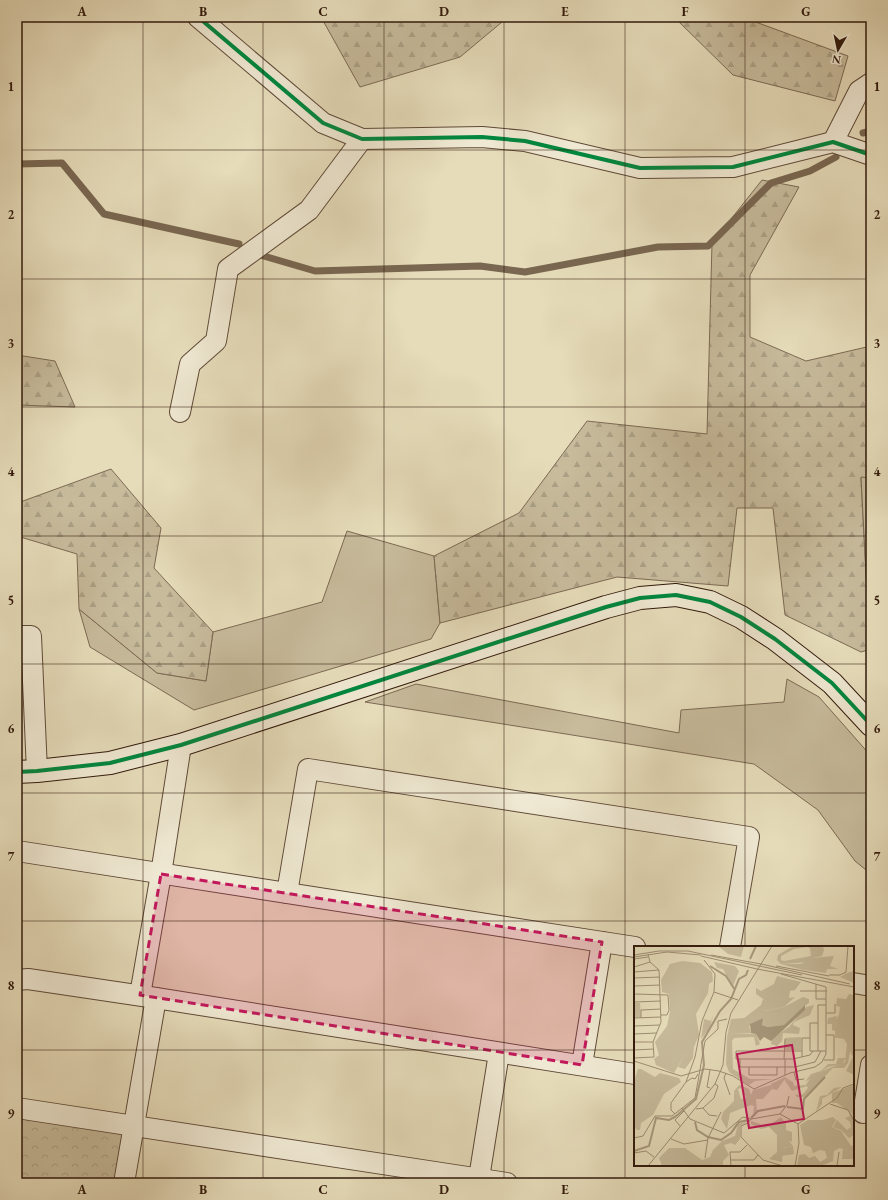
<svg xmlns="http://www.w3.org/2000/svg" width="888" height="1200" viewBox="0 0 888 1200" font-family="'EB Garamond',serif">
  <defs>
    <pattern id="forest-firs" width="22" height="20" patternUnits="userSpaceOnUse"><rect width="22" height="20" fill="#c7bb9c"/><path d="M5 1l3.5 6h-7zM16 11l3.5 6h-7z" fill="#aba085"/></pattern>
    <pattern id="cemetery-stones" width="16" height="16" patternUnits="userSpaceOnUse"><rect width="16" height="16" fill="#c7bb9c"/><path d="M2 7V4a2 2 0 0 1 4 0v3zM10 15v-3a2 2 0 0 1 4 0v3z" fill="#aba085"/></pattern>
    <pattern id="park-crowns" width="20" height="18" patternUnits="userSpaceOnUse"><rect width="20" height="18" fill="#c7bb9c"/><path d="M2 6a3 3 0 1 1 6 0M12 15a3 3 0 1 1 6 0" fill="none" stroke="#aba085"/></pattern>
  </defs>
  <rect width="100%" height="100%" fill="#e6dcba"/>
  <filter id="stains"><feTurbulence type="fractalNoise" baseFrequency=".005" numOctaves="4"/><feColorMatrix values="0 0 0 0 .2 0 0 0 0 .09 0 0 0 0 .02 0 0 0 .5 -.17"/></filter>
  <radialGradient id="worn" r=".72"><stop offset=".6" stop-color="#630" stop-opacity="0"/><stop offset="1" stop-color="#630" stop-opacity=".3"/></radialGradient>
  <!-- grass -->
  <g fill="#c7bb9c" stroke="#7c6a54">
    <path d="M 347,531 L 434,556 L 440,623 L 431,639 L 194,710 L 90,647 L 79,609 L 157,673 L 206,681 L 213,632 L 322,602 Z"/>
    <path d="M 787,679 L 819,697 L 871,756 L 871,874 L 855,861 L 818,810 L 754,764 L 365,702 L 416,684 L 679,733 L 681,710 L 784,702 Z"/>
  </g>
  <!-- forest -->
  <g fill="url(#forest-firs)" stroke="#7c6a54">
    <path d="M 321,17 L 508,17 L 460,57 L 360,87 Z"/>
    <path d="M 674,17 L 750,17 L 753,21 L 848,56 L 835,101 L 733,75 Z"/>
    <path d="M 762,180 L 799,187 L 750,275 L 750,337 L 806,361 L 871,346 L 871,478 L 861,478 L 868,611 L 871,614 L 871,649 L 861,652 L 785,615 L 773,508 L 737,508 L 728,586 L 617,577 L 440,623 L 434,556 L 519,513 L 587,421 L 707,434 L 712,243 Z"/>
    <path d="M 17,355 L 55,361 L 75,407 L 17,405 Z"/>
    <path d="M 111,469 L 161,528 L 154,568 L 213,632 L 206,681 L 157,673 L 79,609 L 77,554 L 17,536 L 17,502 L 23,501 Z"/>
  </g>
  <!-- cemetery -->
  <path fill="url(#cemetery-stones)" stroke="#7c6a54" d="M 861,477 L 871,478 L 871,614 L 868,611 Z"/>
  <!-- park -->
  <path fill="url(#park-crowns)" stroke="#7c6a54" d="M 17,1116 L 123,1132 L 115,1183 L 17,1183 Z"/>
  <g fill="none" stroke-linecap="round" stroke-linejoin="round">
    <!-- stream -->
    <g stroke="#796751" stroke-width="7">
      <path d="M 863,133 L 871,131"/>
      <path d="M 17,164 L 62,163 L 104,214 L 239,244"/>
      <path d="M 260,255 L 315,271 L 480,266 L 525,272 L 658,247 L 708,246 L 771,183 L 810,171 L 836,157"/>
    </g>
    <defs>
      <g id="street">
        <path d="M 198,17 L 323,123 L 362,139 L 482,137 L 525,141 L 640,168 L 733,167 L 833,142 L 871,155"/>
        <path d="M 833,142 L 859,91 L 871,83"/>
        <path d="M 180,412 L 190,364 L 216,341 L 228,269 L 309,210 L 362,139"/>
        <path d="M 17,636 L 31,636 L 37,771"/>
        <path d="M 17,851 L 635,947"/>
        <path d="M 287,893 L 308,769 L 749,837 L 730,947"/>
        <path d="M 17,980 L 28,979 L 156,998 L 635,1074"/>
        <path d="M 853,983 L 871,986"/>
        <path d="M 140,995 L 161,874 L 181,745"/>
        <path d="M 582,1065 L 602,942"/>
        <path d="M 17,1108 L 507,1183"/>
        <path d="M 863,1113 L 871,1065"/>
        <path d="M 479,1178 L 499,1053"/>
        <path d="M 124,1183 L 156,998"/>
      </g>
      <path id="secondary" d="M 17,772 L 37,771 L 110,763 L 181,745 L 606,607 L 640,598 L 676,595 L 710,602 L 741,617 L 775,639 L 832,683 L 871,725"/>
    </defs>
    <!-- street casing -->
    <use href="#street" stroke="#5f4a38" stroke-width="22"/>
    <!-- secondary casing -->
    <use href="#secondary" stroke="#321a0c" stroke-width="24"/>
    <!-- street -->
    <use href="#street" stroke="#efe8d2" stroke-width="20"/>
    <!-- secondary -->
    <use href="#secondary" stroke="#efe8d2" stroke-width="22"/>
    <defs>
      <g id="cycleway">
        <path d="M 198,17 L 323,123 L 362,139 L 482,137 L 525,141 L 640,168 L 733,167 L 833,142 L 871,155"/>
        <path d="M 17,772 L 37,771 L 110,763 L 181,745 L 606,607 L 640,598 L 676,595 L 710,602 L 741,617 L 775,639 L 832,683 L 871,725"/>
      </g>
    </defs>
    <!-- cycleway casing -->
    <use href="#cycleway" stroke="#efe8d2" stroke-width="6"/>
    <!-- cycleway -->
    <use href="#cycleway" stroke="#00873e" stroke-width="4"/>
  </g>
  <!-- marked area -->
  <path fill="#c2185b" fill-opacity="0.2" stroke="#c2185b" stroke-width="3" stroke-dasharray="8 5" stroke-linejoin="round" d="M 161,874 L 602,942 L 582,1065 L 140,995 Z"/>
  <!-- grid -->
  <path fill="none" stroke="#321a0c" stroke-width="1" stroke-opacity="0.55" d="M 143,17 L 143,1183M 263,17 L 263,1183M 384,17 L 384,1183M 504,17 L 504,1183M 625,17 L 625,1183M 745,17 L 745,947M 17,150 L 871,150M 17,279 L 871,279M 17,407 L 871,407M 17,536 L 871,536M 17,664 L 871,664M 17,793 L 871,793M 17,921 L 871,921M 17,1050 L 635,1050M 853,1050 L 871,1050M 745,1165 L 745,1183"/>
  <!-- overview -->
  <g transform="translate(634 946)">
    <rect width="220" height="220" fill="#e6dcba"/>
    <path d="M 200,10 L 196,20 L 204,23 L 193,23 L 192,27 L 169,24 L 147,18 L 167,18 L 178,12 ZM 143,30 L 167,36 L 161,44 L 156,45 L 155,52 L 161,51 L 150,61 L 130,65 L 132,55 L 122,48 L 122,42 L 127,45 L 140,38 ZM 79,69 L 76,82 L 67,93 L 70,73 L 77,75 ZM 203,70 L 202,74 L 204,92 L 201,92 L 201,85 L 198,84 L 198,78 L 193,78 L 194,72 ZM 110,72 L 113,74 L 117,87 L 98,87 L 93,91 L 97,73 ZM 60,101 L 59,112 L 51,123 L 44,121 L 54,102 ZM 204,112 L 212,112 L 208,118 L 194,121 L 171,136 L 177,128 L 187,125 L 194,118 L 202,118 ZM 99,123 L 116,133 L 140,133 L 121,135 L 115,139 L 95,126 ZM 151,131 L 159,136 L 151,133 L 143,144 L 138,143 L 137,138 ZM 208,141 L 188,153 L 188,158 L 182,166 L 186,150 L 193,149 L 200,142 ZM 215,166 L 220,170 L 220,189 L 215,192 L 207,184 L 199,181 L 203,174 L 213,184 L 217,181 L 216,176 L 211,172 L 216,170 ZM 149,187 L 159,200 L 149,202 L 148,216 L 135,213 L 143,206 L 143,189 ZM 209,203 L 220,207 L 220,216 L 219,213 L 208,213 Z" fill="#c7bb9c"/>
    <path d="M 84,0 L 110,0 L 107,11 L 94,8 ZM 159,0 L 189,0 L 190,4 L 188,10 L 178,12 L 176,16 L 147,18 L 143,14 L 144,9 ZM 173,1 L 176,2 L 177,10 L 150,15 L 147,14 L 147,10 L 160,3 ZM 48,15 L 66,17 L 78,26 L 79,35 L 75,38 L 74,47 L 62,68 L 65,89 L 60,101 L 54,103 L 40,127 L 22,119 L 20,113 L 25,109 L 21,96 L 33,80 L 36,65 L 35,48 L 28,46 L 27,34 L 36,18 ZM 80,16 L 101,20 L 105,25 L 99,40 L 89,23 L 83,22 ZM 220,25 L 220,37 L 206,31 L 213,27 ZM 215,48 L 220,49 L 220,129 L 212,125 L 219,111 L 216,105 L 214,117 L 210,122 L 199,122 L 171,151 L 163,151 L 161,149 L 169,148 L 174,142 L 173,140 L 158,145 L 150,133 L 159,136 L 160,140 L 172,139 L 178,129 L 211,116 L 213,98 L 210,93 L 204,92 L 203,88 L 202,74 L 205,69 L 206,61 L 202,60 L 203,52 L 212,53 ZM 169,51 L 175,53 L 175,57 L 169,61 L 150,79 L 134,81 L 128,79 L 128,72 L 114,81 L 113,74 L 109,73 L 127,59 L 129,53 L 132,55 L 131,65 L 150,61 ZM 180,59 L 176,69 L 160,76 L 159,79 L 166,82 L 165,88 L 149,87 L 148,95 L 143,100 L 137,98 L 138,92 L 155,81 L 172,61 ZM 98,87 L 122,88 L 126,98 L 122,100 L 120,91 L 100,92 L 98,95 L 99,123 L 95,126 L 92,118 L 93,91 ZM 4,123 L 7,123 L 21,131 L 26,127 L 45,132 L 47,136 L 30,148 L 19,169 L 7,177 L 6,184 L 3,184 L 0,181 L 0,135 ZM 105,139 L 110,141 L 104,143 L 107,153 L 112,152 L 108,142 L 110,141 L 115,143 L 117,149 L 119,144 L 137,139 L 138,143 L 129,153 L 122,153 L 123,165 L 121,170 L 119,170 L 120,160 L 117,159 L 96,167 L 93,183 L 87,173 L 89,166 L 100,155 L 100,145 ZM 220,139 L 220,169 L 203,157 L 198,157 L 198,147 ZM 147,171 L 152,178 L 152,184 L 158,186 L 158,196 L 151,193 L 149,188 L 143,189 L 135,181 L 127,183 L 117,178 L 117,175 L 129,179 L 137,178 ZM 199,171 L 202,174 L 198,181 L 207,185 L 217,200 L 220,199 L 220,207 L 206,202 L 200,205 L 199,215 L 187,220 L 163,220 L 165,209 L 171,208 L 175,212 L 181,210 L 186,216 L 193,212 L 191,205 L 186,204 L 179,207 L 177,201 L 170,199 L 166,179 L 174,174 L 189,174 ZM 115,175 L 106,180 L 106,193 L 101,199 L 97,197 L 90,199 L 95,209 L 89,215 L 89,220 L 28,220 L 25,212 L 35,202 L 51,202 L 68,214 L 76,211 L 79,204 L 88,195 L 101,190 L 104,178 ZM 159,200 L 160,208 L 147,210 L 149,202 Z" fill="#c7bb9c" fill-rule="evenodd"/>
    <path d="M 0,57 L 6,57 L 7,71 L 0,72 ZM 167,91 L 167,104 L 151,104 L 151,92 Z" fill="#c7bb9c"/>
    <path d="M 171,59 L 171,64 L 137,95 L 130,91 L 126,95 L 122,88 L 117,87 L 116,78 L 129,72 L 128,79 L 134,81 L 150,79 Z" fill="#a99a7f"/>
    <path fill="none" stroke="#a99a7f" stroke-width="2" d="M 116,13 L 122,0M 76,20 L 92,30 L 101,44M 153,161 L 169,163 L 170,153 L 191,131M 117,172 L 124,165 L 151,160M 61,176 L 63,184 L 74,191 L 87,194 L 97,187 L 105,176 L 115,174M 0,205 L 15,200 L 22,172 L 35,174 L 41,171 L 62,153 L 70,119 L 68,96 L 86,65 L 97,53 L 105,33 L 112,29 L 114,24"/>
    <path fill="none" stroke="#9e8e74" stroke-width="1" d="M 0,9 L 25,5 L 54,5 L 168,29M 77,9 L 127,18M 67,10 L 123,23M 0,11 L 33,6 L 67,9M 0,13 L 14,11M 127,18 L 216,38M 142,20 L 195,30M 0,21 L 16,16M 123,23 L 220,41M 0,26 L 25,24M 147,28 L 192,41M 195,29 L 206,29 L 212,26 L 214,0M 0,32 L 26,31M 182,38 L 182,53 L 192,53M 0,40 L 26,39M 166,45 L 193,45M 80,46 L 104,54M 0,48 L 34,49 L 35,64 L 33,69 L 27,69M 0,56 L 27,55M 192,67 L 201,67 L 201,58M 0,72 L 27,71M 7,72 L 7,64 L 27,63M 184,77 L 176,77 L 176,105 L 192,105M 0,80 L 26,79M 0,88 L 23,87M 0,96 L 19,96M 0,104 L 20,103M 168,105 L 102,105 L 102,113 L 159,113 L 176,109 L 179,105M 184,105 L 184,59 L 192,59M 168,111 L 168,92 L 176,92M 0,112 L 20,111 L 19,96 L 27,76 L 25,24 L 16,16 L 14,8M 106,113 L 106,121 L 161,121 L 181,116 L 187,105M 150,113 L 151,93M 190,114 L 200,114 L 200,89 L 192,89M 0,115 L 47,130 L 71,123 L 85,125 L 99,130 L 120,143 L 156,127 L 181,121 L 188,116 L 192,108 L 192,41M 115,121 L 115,129 L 143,129 L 143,121M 76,124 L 73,141 L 76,142M 160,126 L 162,134 L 170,133M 92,127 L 90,132 L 96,149M 151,129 L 151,113M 52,136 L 58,132 L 61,133 L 64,128M 196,158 L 214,164 L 220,175M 48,162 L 56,173 L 90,187 L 109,171 L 117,173 L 146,168 L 164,178M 69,162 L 75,169 L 83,170M 62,163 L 69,162 L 80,152 L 84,140 L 81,138M 41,168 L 37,164 L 37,157 L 52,136 L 61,111 L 68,75 L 80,46 L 81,28 L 70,14M 146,168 L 153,159 L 155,150M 117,173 L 114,177 L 107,180 L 107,191 L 129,214 L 149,220M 164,178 L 203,152 L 209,142 L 220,138M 46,180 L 41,174 L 50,165M 0,192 L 9,190 L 21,170 L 38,170 L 61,152 L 71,95 L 84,83 L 84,75 L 93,73M 37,193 L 50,198 L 74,194M 0,207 L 12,205 L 20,211M 71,212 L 74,192 L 87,166M 97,214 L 120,214 L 124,209M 14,220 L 81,138 L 89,119 L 92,86 L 97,67 L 138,0M 97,220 L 96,206 L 106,206 L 113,199M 161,220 L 165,197 L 164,178M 203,220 L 205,206"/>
    <path fill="#c2185b" fill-opacity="0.15" stroke="#c2185b" stroke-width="2" d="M 158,99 L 170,173 L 115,182 L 103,108 Z"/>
    <rect width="220" height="220" fill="none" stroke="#321a0c" stroke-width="2"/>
  </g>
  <!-- margin -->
  <rect width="888" height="1200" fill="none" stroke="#e6dcba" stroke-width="44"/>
  <!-- north arrow -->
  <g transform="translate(838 50) rotate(189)" stroke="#efe8d2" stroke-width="3" paint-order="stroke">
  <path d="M0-3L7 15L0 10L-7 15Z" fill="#321a0c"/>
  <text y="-6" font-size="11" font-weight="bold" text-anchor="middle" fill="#321a0c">N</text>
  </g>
  <rect x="22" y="22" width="844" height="1156" fill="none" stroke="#321a0c" stroke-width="1.5"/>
  <g font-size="13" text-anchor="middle" font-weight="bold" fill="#321a0c">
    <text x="82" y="16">A</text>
    <text x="203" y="16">B</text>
    <text x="323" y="16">C</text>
    <text x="444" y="16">D</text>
    <text x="565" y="16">E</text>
    <text x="685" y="16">F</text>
    <text x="806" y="16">G</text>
    <text x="11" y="91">1</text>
    <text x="877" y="91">1</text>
    <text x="11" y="219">2</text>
    <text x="877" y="219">2</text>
    <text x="11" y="348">3</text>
    <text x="877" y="348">3</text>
    <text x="11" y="476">4</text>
    <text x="877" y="476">4</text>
    <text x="11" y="605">5</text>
    <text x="877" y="605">5</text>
    <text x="11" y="733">6</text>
    <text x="877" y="733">6</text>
    <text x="11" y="861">7</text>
    <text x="877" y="861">7</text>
    <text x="11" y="990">8</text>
    <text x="877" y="990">8</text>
    <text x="11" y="1118">9</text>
    <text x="877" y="1118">9</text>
    <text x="82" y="1194">A</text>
    <text x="203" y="1194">B</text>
    <text x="323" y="1194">C</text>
    <text x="444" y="1194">D</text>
    <text x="565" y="1194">E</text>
    <text x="685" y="1194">F</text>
    <text x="806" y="1194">G</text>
  </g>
  <rect width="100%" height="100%" filter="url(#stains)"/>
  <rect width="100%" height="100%" fill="url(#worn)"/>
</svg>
